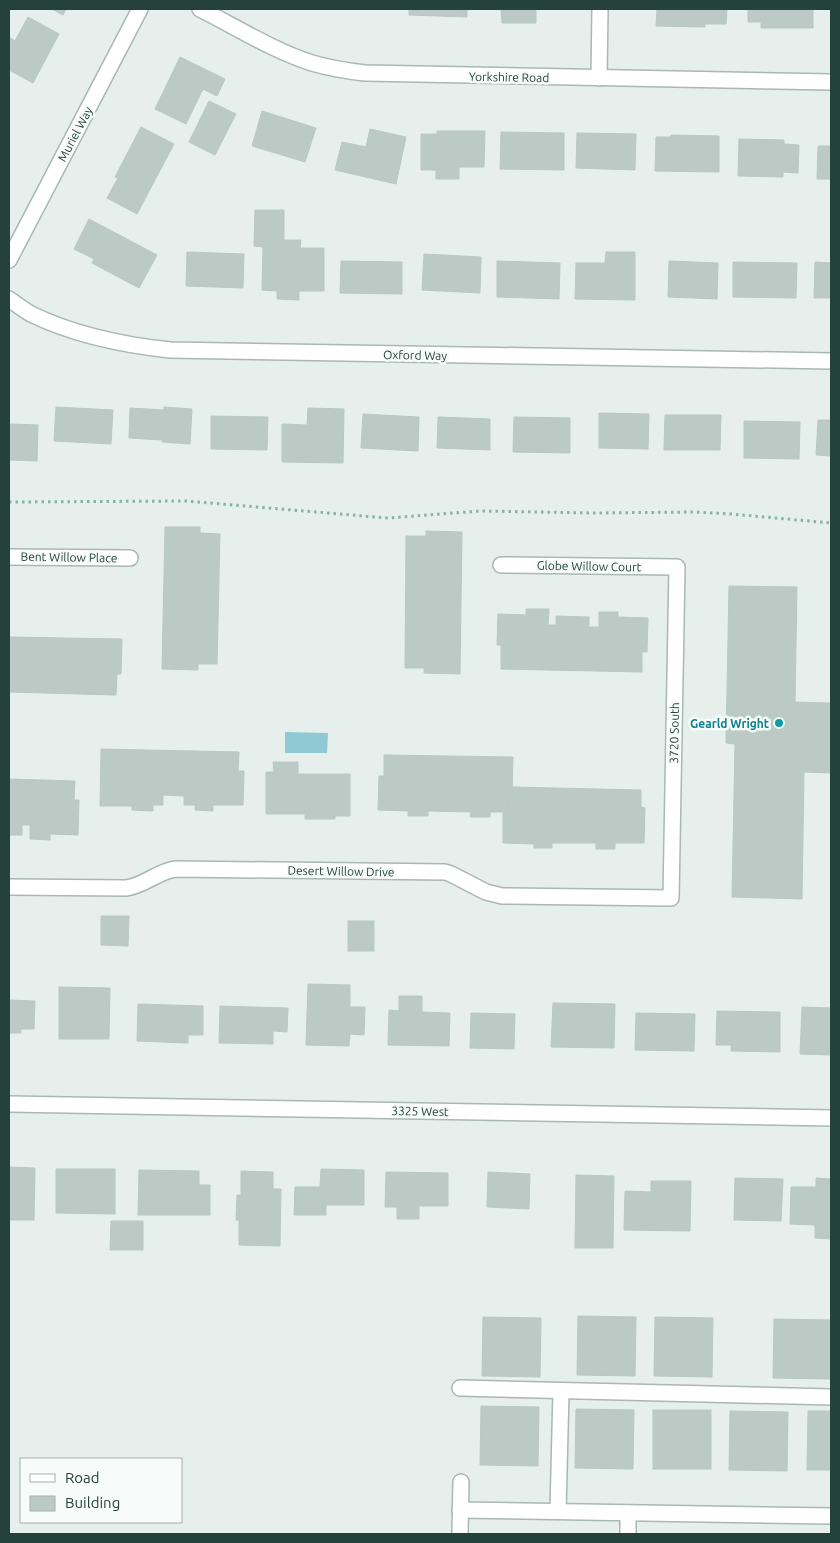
<svg xmlns="http://www.w3.org/2000/svg" width="840" height="1543" viewBox="0 0 840 1543" font-family="Ubuntu,sans-serif">
  <rect width="100%" height="100%" fill="#e6efeb"/>
  <!-- water -->
  <path fill="#8ec9d4" d="M 285,732 L 328,733 L 327,753 L 285,753 Z"/>
  <!-- building -->
  <g fill="#bbcac4" stroke="#b8c9c2">
    <path d="M 52,9 L 66,9 L 63,15 Z"/>
    <path d="M 409,9 L 467,9 L 467,17 L 409,15 Z"/>
    <path d="M 501,9 L 536,9 L 536,23 L 502,23 Z"/>
    <path d="M 657,9 L 727,9 L 726,24 L 705,24 L 705,27 L 656,26 Z"/>
    <path d="M 748,9 L 813,9 L 813,28 L 761,28 L 761,22 L 748,22 Z"/>
    <path d="M 28,17 L 59,34 L 33,83 L 9,70 L 9,37 L 15,41 Z"/>
    <path d="M 180,57 L 225,79 L 217,96 L 203,89 L 186,124 L 155,109 Z"/>
    <path d="M 209,101 L 236,114 L 215,155 L 189,142 Z"/>
    <path d="M 262,111 L 316,128 L 305,162 L 252,146 Z"/>
    <path d="M 141,127 L 174,144 L 137,214 L 107,198 L 118,178 L 115,177 Z"/>
    <path d="M 370,129 L 406,137 L 396,184 L 335,170 L 342,142 L 366,147 Z"/>
    <path d="M 437,131 L 485,131 L 484,167 L 459,167 L 459,179 L 436,179 L 436,170 L 421,170 L 421,134 L 437,134 Z"/>
    <path d="M 501,132 L 564,133 L 564,170 L 500,169 Z"/>
    <path d="M 577,133 L 636,134 L 635,170 L 576,168 Z"/>
    <path d="M 671,135 L 719,136 L 719,172 L 655,171 L 656,137 L 671,137 Z"/>
    <path d="M 739,139 L 784,140 L 784,144 L 799,145 L 798,173 L 783,172 L 783,177 L 738,176 Z"/>
    <path d="M 818,146 L 831,146 L 831,179 L 817,179 Z"/>
    <path d="M 255,210 L 284,210 L 284,240 L 301,240 L 300,248 L 324,248 L 324,291 L 299,291 L 299,300 L 277,299 L 277,291 L 262,290 L 263,247 L 254,246 Z"/>
    <path d="M 89,219 L 157,255 L 139,288 L 92,263 L 94,259 L 74,249 Z"/>
    <path d="M 187,252 L 244,254 L 243,288 L 186,286 Z"/>
    <path d="M 606,252 L 635,252 L 635,300 L 575,299 L 576,263 L 605,263 Z"/>
    <path d="M 424,254 L 481,257 L 480,293 L 422,290 Z"/>
    <path d="M 341,261 L 402,262 L 402,294 L 340,293 Z"/>
    <path d="M 497,261 L 560,263 L 559,299 L 497,297 Z"/>
    <path d="M 669,261 L 718,263 L 717,299 L 668,297 Z"/>
    <path d="M 733,262 L 797,263 L 796,298 L 733,297 Z"/>
    <path d="M 815,262 L 831,263 L 831,298 L 814,298 Z"/>
    <path d="M 56,407 L 113,410 L 111,444 L 54,441 Z"/>
    <path d="M 164,407 L 192,409 L 190,444 L 162,442 L 162,440 L 129,438 L 130,408 L 164,410 Z"/>
    <path d="M 308,408 L 344,409 L 343,463 L 282,462 L 282,424 L 307,425 Z"/>
    <path d="M 599,413 L 649,414 L 648,449 L 599,448 Z"/>
    <path d="M 363,414 L 419,417 L 418,451 L 361,448 Z"/>
    <path d="M 665,415 L 721,415 L 720,450 L 664,450 Z"/>
    <path d="M 211,416 L 268,417 L 267,450 L 211,449 Z"/>
    <path d="M 438,417 L 490,419 L 490,450 L 437,448 Z"/>
    <path d="M 514,417 L 570,418 L 570,453 L 513,452 Z"/>
    <path d="M 818,420 L 831,420 L 831,456 L 816,455 Z"/>
    <path d="M 744,421 L 800,422 L 799,459 L 744,458 Z"/>
    <path d="M 9,424 L 38,425 L 37,461 L 9,460 Z"/>
    <path d="M 165,527 L 200,527 L 200,533 L 220,534 L 217,664 L 198,664 L 198,670 L 162,669 Z"/>
    <path d="M 426,531 L 462,532 L 460,674 L 424,673 L 424,668 L 405,668 L 406,536 L 426,536 Z"/>
    <path d="M 729,586 L 797,587 L 795,702 L 831,703 L 831,773 L 804,772 L 802,899 L 732,897 L 735,744 L 726,743 Z"/>
    <path d="M 526,609 L 549,609 L 548,625 L 556,625 L 556,616 L 589,617 L 589,627 L 599,627 L 599,612 L 618,612 L 618,617 L 648,618 L 647,652 L 642,652 L 642,672 L 501,669 L 501,645 L 497,645 L 498,614 L 526,615 Z"/>
    <path d="M 9,637 L 122,639 L 121,674 L 117,674 L 116,695 L 9,692 Z"/>
    <path d="M 101,749 L 239,752 L 238,771 L 244,771 L 243,805 L 213,805 L 213,811 L 195,810 L 195,805 L 184,805 L 184,796 L 163,795 L 163,805 L 153,805 L 153,811 L 132,810 L 132,806 L 100,806 Z"/>
    <path d="M 384,755 L 513,757 L 512,797 L 508,797 L 508,812 L 490,812 L 490,817 L 470,817 L 471,812 L 428,811 L 428,816 L 408,816 L 408,811 L 378,810 L 379,776 L 384,776 Z"/>
    <path d="M 273,762 L 298,762 L 298,774 L 350,774 L 350,816 L 335,816 L 335,819 L 305,819 L 305,814 L 266,814 L 266,772 L 274,772 Z"/>
    <path d="M 9,779 L 75,781 L 74,800 L 79,800 L 78,835 L 50,834 L 50,840 L 30,839 L 30,825 L 22,825 L 22,835 L 9,835 Z"/>
    <path d="M 512,787 L 641,790 L 641,807 L 645,808 L 644,843 L 615,843 L 615,849 L 596,849 L 596,843 L 552,843 L 552,848 L 534,848 L 534,844 L 503,843 L 503,812 L 508,812 L 508,797 L 512,797 Z"/>
    <path d="M 101,916 L 129,916 L 128,946 L 101,945 Z"/>
    <rect x="348" y="921" width="26" height="30"/>
    <path d="M 308,984 L 350,985 L 350,1007 L 365,1007 L 364,1035 L 350,1034 L 349,1046 L 306,1045 Z"/>
    <path d="M 59,987 L 110,988 L 109,1039 L 59,1039 Z"/>
    <path d="M 399,996 L 422,996 L 422,1012 L 450,1013 L 449,1046 L 388,1045 L 389,1010 L 399,1011 Z"/>
    <path d="M 9,1000 L 35,1001 L 34,1029 L 21,1029 L 21,1033 L 9,1033 L 9,1035 Z"/>
    <path d="M 553,1003 L 615,1004 L 614,1048 L 551,1047 Z"/>
    <path d="M 138,1004 L 203,1006 L 203,1035 L 188,1035 L 188,1043 L 137,1041 Z"/>
    <path d="M 220,1006 L 288,1008 L 287,1032 L 273,1031 L 273,1044 L 219,1043 Z"/>
    <path d="M 802,1007 L 831,1008 L 831,1055 L 800,1054 Z"/>
    <path d="M 717,1011 L 780,1012 L 780,1052 L 731,1051 L 731,1045 L 716,1045 Z"/>
    <path d="M 471,1013 L 515,1014 L 514,1049 L 470,1048 Z"/>
    <path d="M 636,1013 L 695,1014 L 694,1051 L 635,1050 Z"/>
    <path d="M 9,1167 L 35,1168 L 34,1220 L 9,1220 Z"/>
    <path d="M 56,1169 L 115,1169 L 115,1214 L 56,1213 Z"/>
    <path d="M 321,1169 L 364,1170 L 364,1205 L 326,1205 L 326,1215 L 294,1215 L 295,1187 L 320,1187 Z"/>
    <path d="M 139,1170 L 199,1171 L 199,1185 L 210,1185 L 210,1215 L 138,1215 Z"/>
    <path d="M 241,1171 L 273,1172 L 273,1189 L 281,1189 L 280,1246 L 239,1245 L 239,1220 L 236,1220 L 237,1195 L 241,1195 Z"/>
    <path d="M 386,1172 L 448,1173 L 448,1206 L 419,1206 L 419,1219 L 397,1219 L 397,1207 L 385,1207 Z"/>
    <path d="M 488,1172 L 530,1174 L 529,1209 L 487,1207 Z"/>
    <path d="M 576,1175 L 614,1176 L 613,1248 L 575,1248 Z"/>
    <path d="M 735,1178 L 783,1179 L 781,1221 L 734,1220 Z"/>
    <path d="M 816,1178 L 831,1179 L 831,1239 L 815,1238 L 815,1225 L 790,1224 L 791,1187 L 816,1187 Z"/>
    <path d="M 651,1181 L 691,1181 L 690,1231 L 624,1230 L 625,1191 L 651,1192 Z"/>
    <path d="M 111,1221 L 143,1221 L 143,1250 L 110,1250 Z"/>
    <path d="M 578,1316 L 636,1317 L 635,1376 L 577,1375 Z"/>
    <path d="M 483,1317 L 541,1318 L 540,1377 L 482,1376 Z"/>
    <path d="M 655,1317 L 713,1318 L 712,1377 L 654,1376 Z"/>
    <path d="M 774,1319 L 831,1320 L 831,1379 L 773,1378 Z"/>
    <path d="M 481,1406 L 539,1407 L 538,1466 L 480,1465 Z"/>
    <path d="M 576,1409 L 634,1410 L 633,1469 L 575,1468 Z"/>
    <rect x="653" y="1410" width="58" height="59"/>
    <path d="M 730,1411 L 788,1412 L 787,1471 L 729,1470 Z"/>
    <path d="M 808,1411 L 831,1411 L 831,1470 L 807,1470 Z"/>
  </g>
  <g fill="none" stroke-linecap="round" stroke-linejoin="round">
    <defs>
      <g id="minor">
        <path d="M 200,9 C 236,27 274,51 312,63 C 329,68 347,71 365,73 L 831,82"/>
        <path d="M 599,78 L 600,9"/>
        <path d="M 9,260 L 140,9"/>
        <path d="M 9,299 C 16,304 24,310 31,314 C 74,335 123,345 170,350 L 831,361"/>
        <path d="M 9,557 L 130,558"/>
        <path d="M 9,887 L 126,888 C 144,886 158,871 176,869 L 445,872 L 451,874 L 486,892 L 502,896 L 671,898 L 677,567 L 501,565"/>
        <path d="M 9,1104 L 831,1118"/>
        <path d="M 460,1388 L 831,1397"/>
        <path d="M 460,1510 L 831,1516"/>
        <path d="M 558,1511 L 561,1391"/>
        <path d="M 460,1534 L 461,1482"/>
        <path d="M 628,1534 L 628,1513"/>
      </g>
    </defs>
    <!-- minor casing -->
    <use href="#minor" stroke="#a8b8b2" stroke-width="18"/>
    <!-- path -->
    <path stroke="#86b3a5" stroke-width="3" stroke-dasharray="2.5 4" stroke-linecap="butt" d="M 9,502 L 186,501 L 387,518 L 481,511 L 594,513 L 694,512 L 731,514 L 831,523"/>
    <!-- minor -->
    <use href="#minor" stroke="#fff" stroke-width="15"/>
  </g>
  <!-- markers -->
  <circle fill="#0f9aa8" stroke="#f7fbf9" stroke-width="2" cx="779" cy="723" r="5"/>
  <g text-anchor="middle" dominant-baseline="central" stroke-width="5" stroke-linejoin="round" paint-order="stroke">
    <!-- street labels -->
    <g font-size="12" fill="#24423a" stroke="#f7fbf9">
      <text transform="translate(509 77) rotate(1)">Yorkshire Road</text>
      <text transform="translate(75 134) rotate(-62)">Muriel Way</text>
      <text transform="translate(415 355) rotate(1)">Oxford Way</text>
      <text transform="translate(69 557) rotate(1)">Bent Willow Place</text>
      <text transform="translate(589 566) rotate(1)">Globe Willow Court</text>
      <text transform="translate(674 733) rotate(-89)">3720 South</text>
      <text transform="translate(341 871) rotate(1)">Desert Willow Drive</text>
      <text transform="translate(420 1111) rotate(1)">3325 West</text>
    </g>
    <!-- culture labels -->
    <g font-size="12" font-weight="bold" fill="#0d838f" stroke="#f7fbf9" text-anchor="end">
      <text x="769" y="723">Gearld Wright</text>
    </g>
  </g>
  <!-- border -->
  <rect width="840" height="1543" fill="none" stroke="#24423a" stroke-width="20"/>
  <!-- legend -->
  <rect x="20" y="1458" width="162" height="65" fill="#f7fbf9" stroke="#a3b1ad"/>
  <rect x="30" y="1474" width="25" height="8" fill="#ffffff" stroke="#a3b1ad"/>
  <text x="65" y="1483" font-size="15" fill="#24423a">Road</text>
  <rect x="30" y="1496" width="25" height="15" fill="#bbcac4" stroke="#a3b1ad"/>
  <text x="65" y="1508" font-size="15" fill="#24423a">Building</text>
</svg>
